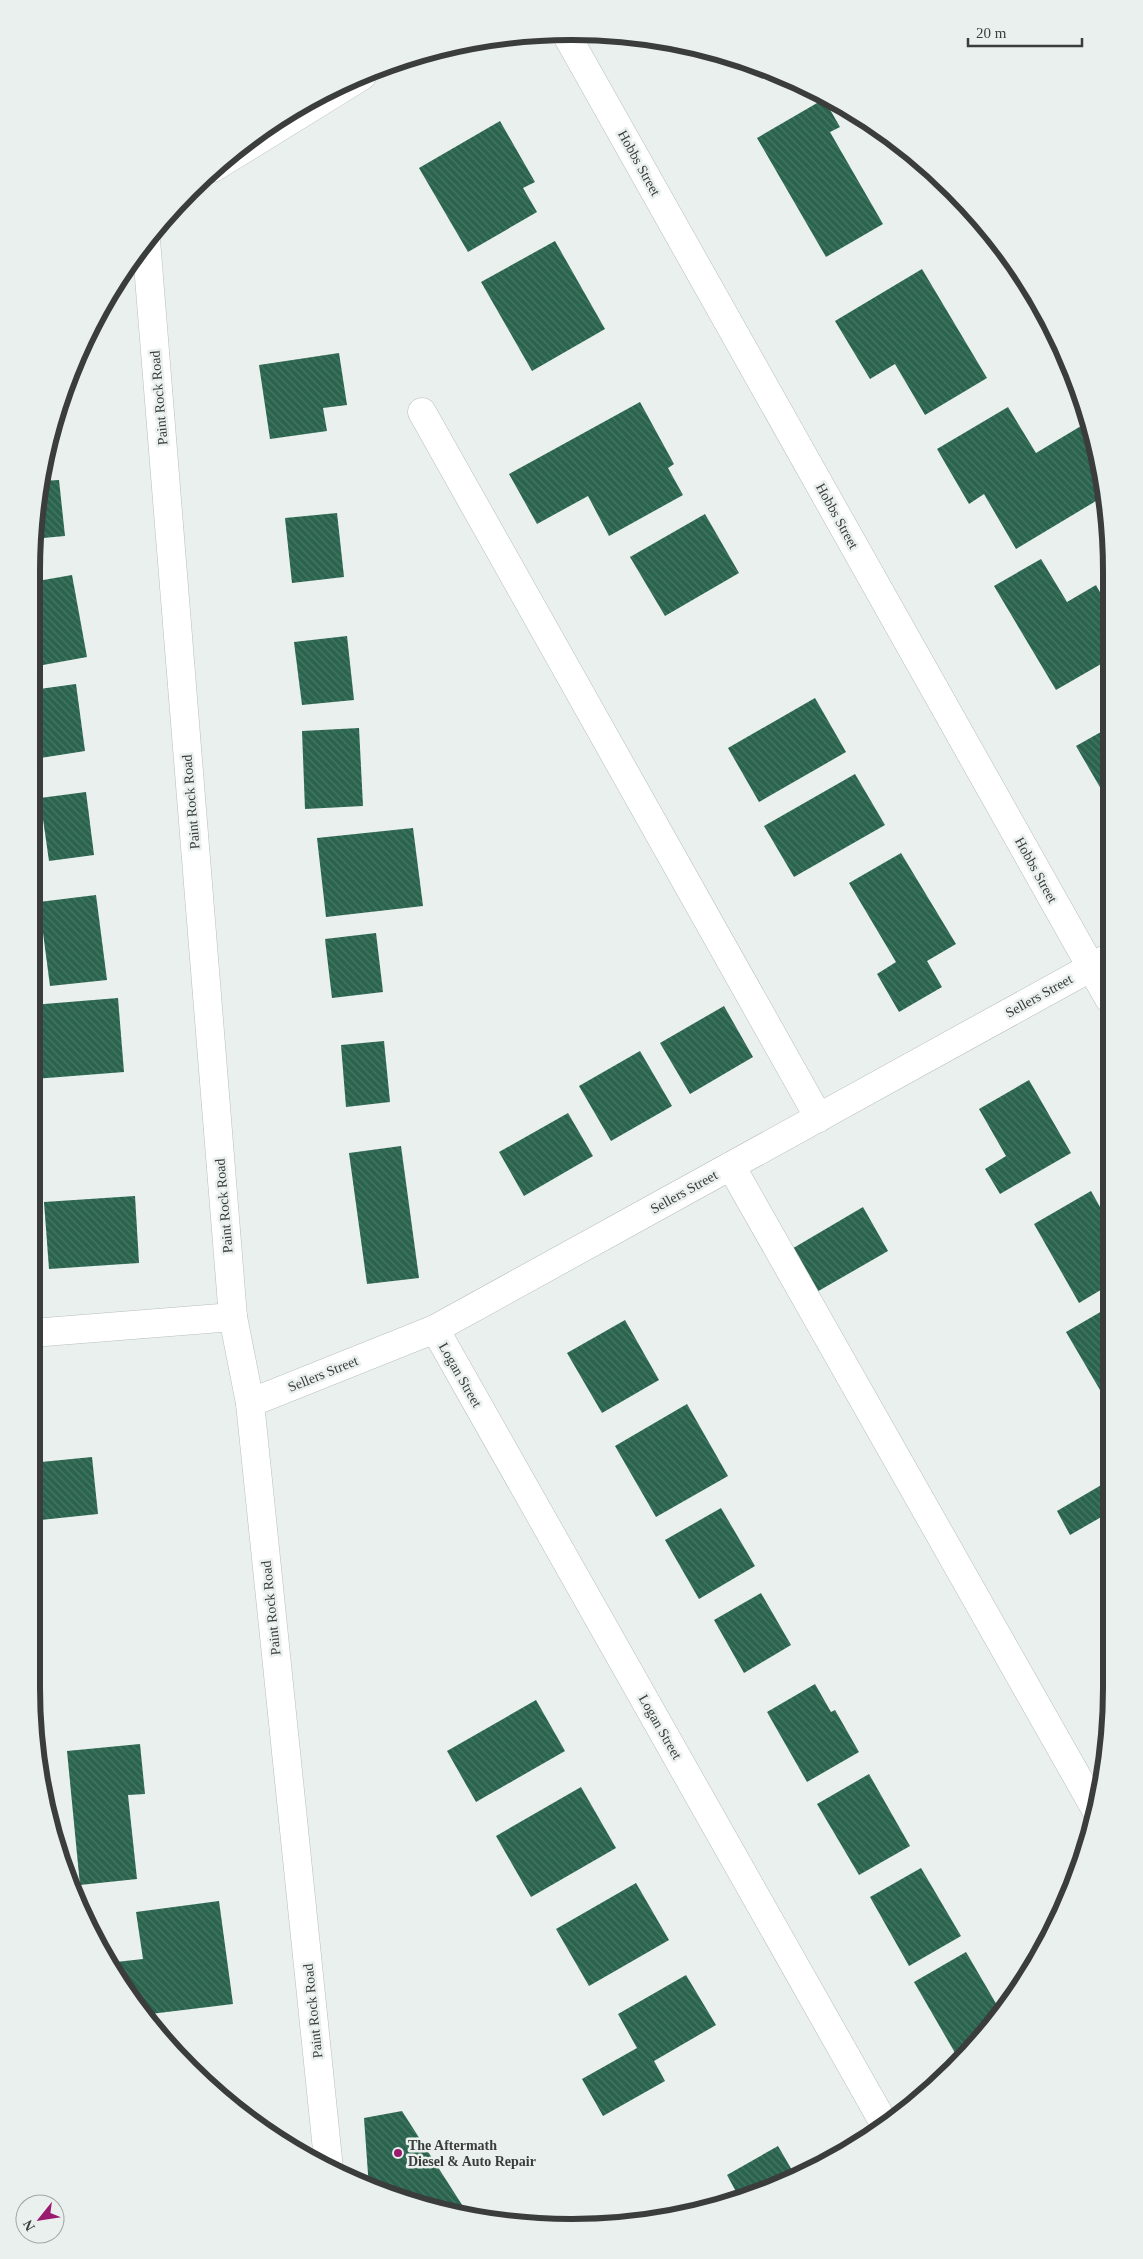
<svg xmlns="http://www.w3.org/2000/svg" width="1143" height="2259" viewBox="0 0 1143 2259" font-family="Georgia,serif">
  <defs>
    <pattern id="building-back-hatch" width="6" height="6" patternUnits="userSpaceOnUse" patternTransform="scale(1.25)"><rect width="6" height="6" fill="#2a644f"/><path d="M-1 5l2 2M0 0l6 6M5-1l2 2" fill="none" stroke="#497766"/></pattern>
  </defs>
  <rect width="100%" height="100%" fill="#e9f0ed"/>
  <!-- building -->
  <g fill="url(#building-back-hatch)">
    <path d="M 824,99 L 840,127 L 830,132 L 883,224 L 826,257 L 757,138 Z"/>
    <path d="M 500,121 L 535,182 L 523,188 L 537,212 L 468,252 L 419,168 Z"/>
    <path d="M 555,241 L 605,329 L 532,371 L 481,282 Z"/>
    <path d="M 922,269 L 987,378 L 925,415 L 895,364 L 870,379 L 835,321 Z"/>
    <path d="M 339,353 L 347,405 L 323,408 L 327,431 L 270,439 L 259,365 Z"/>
    <path d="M 640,402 L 674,464 L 668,468 L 683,495 L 609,536 L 588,496 L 537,524 L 509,474 Z"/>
    <path d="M 1008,407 L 1036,453 L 1086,423 L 1106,495 L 1016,549 L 984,494 L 969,504 L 937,449 Z"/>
    <path d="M 49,436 L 52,460 L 45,461 Z"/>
    <path d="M 59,480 L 65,536 L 32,539 L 41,481 Z"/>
    <path d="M 337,513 L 344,577 L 292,583 L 285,518 Z"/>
    <path d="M 705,514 L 739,573 L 665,616 L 630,557 Z"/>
    <path d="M 1041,559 L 1067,602 L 1096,585 L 1107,605 L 1108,660 L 1056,690 L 994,586 Z"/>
    <path d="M 72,575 L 87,657 L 32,667 L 32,582 Z"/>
    <path d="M 347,636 L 354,700 L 302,705 L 294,642 Z"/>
    <path d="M 76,684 L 85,751 L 34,759 L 32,690 Z"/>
    <path d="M 815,698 L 846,752 L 759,802 L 728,748 Z"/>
    <path d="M 359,728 L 363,806 L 305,809 L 302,731 Z"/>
    <path d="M 1108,728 L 1108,801 L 1076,746 Z"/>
    <path d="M 855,774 L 885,825 L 794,877 L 764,826 Z"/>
    <path d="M 86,792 L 94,855 L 49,861 L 40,798 Z"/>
    <path d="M 413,828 L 423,906 L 326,917 L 317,838 Z"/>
    <path d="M 901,853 L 956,944 L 927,961 L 942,987 L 899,1012 L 877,974 L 896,962 L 849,883 Z"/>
    <path d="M 96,895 L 107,980 L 50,986 L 39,902 Z"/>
    <path d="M 376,933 L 383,992 L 332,998 L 325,939 Z"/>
    <path d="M 118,998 L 124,1072 L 34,1079 L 32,1005 Z"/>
    <path d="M 724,1006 L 753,1057 L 690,1094 L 660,1043 Z"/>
    <path d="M 384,1041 L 390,1102 L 346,1107 L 341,1045 Z"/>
    <path d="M 640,1051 L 672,1106 L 611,1141 L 579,1086 Z"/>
    <path d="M 1029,1080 L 1071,1153 L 1000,1194 L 985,1169 L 1006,1156 L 979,1109 Z"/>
    <path d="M 568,1113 L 593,1156 L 524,1196 L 499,1152 Z"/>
    <path d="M 401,1146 L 419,1278 L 367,1284 L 349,1153 Z"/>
    <path d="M 1091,1191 L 1109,1223 L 1109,1285 L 1079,1303 L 1034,1224 Z"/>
    <path d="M 135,1196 L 139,1263 L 49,1269 L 44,1202 Z"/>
    <path d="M 863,1207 L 888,1251 L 815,1293 L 790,1250 Z"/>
    <path d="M 1109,1307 L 1110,1400 L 1110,1407 L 1066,1332 Z"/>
    <path d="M 625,1320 L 659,1380 L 602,1413 L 567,1353 Z"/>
    <path d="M 687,1404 L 728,1476 L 656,1517 L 615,1446 Z"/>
    <path d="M 92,1457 L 98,1514 L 31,1521 L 31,1463 Z"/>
    <path d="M 1103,1484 L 1110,1497 L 1110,1512 L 1070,1535 L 1057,1511 Z"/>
    <path d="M 721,1508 L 755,1566 L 699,1599 L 665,1540 Z"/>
    <path d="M 761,1593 L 791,1645 L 744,1673 L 714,1620 Z"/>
    <path d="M 815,1684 L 831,1712 L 835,1710 L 859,1752 L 807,1782 L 767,1712 Z"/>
    <path d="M 536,1700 L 565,1751 L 476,1802 L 447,1751 Z"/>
    <path d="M 140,1744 L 145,1794 L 128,1795 L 137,1879 L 80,1885 L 67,1751 Z"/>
    <path d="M 869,1774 L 910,1846 L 859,1875 L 817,1804 Z"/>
    <path d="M 581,1787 L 616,1848 L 531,1897 L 496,1836 Z"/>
    <path d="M 921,1868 L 961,1936 L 909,1966 L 870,1897 Z"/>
    <path d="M 636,1883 L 669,1940 L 589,1986 L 556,1929 Z"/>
    <path d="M 219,1901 L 233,2004 L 142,2015 L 107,1963 L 143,1959 L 136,1912 Z"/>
    <path d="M 966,1952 L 1001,2012 L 968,2052 L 958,2058 L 914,1982 Z"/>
    <path d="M 686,1975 L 716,2025 L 654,2061 L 665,2081 L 603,2116 L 582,2079 L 637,2048 L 618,2014 Z"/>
    <path d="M 402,2111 L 466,2211 L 471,2218 L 369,2188 L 364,2118 Z"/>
    <path d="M 778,2146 L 796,2177 L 740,2199 L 727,2175 Z"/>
  </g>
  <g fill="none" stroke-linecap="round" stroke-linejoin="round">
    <defs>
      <g id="minor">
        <path d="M 566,34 L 1109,999"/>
        <path d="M 213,168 L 362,76"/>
        <path d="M 422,412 L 819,1118"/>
        <path d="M 731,1166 L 1096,1810"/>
        <path d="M 435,1329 L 885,2125"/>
        <path d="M 32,1333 L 233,1317"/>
        <path d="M 250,1403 L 435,1329 L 1108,958"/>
      </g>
      <path id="major" d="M 146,240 L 233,1317 L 250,1403 L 329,2169"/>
    </defs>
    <!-- minor casing -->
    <use href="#minor" stroke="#b8bfbc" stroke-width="29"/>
    <!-- major casing -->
    <use href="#major" stroke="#b8bfbc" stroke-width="29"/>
    <!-- minor -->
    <use href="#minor" stroke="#fff" stroke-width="28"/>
    <!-- major -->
    <use href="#major" stroke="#fff" stroke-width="28"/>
  </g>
  <!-- markers -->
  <circle fill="#9a1a6f" stroke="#e9f0ed" stroke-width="2" cx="398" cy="2153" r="5"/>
  <g text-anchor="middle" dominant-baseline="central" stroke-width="5" stroke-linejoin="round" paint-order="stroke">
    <!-- street labels -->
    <g font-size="14" fill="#3a3d3c" stroke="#e9f0ed">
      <text transform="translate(639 163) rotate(61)">Hobbs Street</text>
      <text transform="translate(159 398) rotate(-95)">Paint Rock Road</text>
      <text transform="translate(837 516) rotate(61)">Hobbs Street</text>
      <text transform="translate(191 802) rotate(-95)">Paint Rock Road</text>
      <text transform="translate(1036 870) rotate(61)">Hobbs Street</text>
      <text transform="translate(1039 996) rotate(-29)">Sellers Street</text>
      <text transform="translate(684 1192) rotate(-29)">Sellers Street</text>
      <text transform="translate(224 1206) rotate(-95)">Paint Rock Road</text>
      <text transform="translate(323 1374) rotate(-22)">Sellers Street</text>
      <text transform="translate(460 1375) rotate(60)">Logan Street</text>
      <text transform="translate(271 1608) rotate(-96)">Paint Rock Road</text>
      <text transform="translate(660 1727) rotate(60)">Logan Street</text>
      <text transform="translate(313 2011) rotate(-96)">Paint Rock Road</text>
    </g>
    <!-- poi labels -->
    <g font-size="14" font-weight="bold" fill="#3a3d3c" stroke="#e9f0ed" text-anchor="start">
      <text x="408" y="2145">The Aftermath<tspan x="408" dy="16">Diesel &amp; Auto Repair</tspan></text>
    </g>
  </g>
  <!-- crop -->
  <path d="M0 0H1143V2259H0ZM571 40H572A531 531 0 0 1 1103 571V1688A531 531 0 0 1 572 2219H571A531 531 0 0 1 40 1688V571A531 531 0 0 1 571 40Z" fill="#e9f0ed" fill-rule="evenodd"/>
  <path fill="none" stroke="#3a3d3c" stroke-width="6" d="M571 40H572A531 531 0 0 1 1103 571V1688A531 531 0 0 1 572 2219H571A531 531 0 0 1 40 1688V571A531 531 0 0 1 571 40Z"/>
  <!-- north arrow -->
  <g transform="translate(40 2219) rotate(240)"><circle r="24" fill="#e9f0ed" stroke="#a3a8a6"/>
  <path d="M0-4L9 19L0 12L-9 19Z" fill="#9a1a6f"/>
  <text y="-8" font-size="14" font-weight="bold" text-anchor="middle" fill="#3a3d3c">N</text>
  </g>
  <!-- scale -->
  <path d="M968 38v8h114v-8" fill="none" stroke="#3a3d3c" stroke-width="2.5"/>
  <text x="976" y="38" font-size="15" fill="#3a3d3c" stroke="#e9f0ed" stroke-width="4" paint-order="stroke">20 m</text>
</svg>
